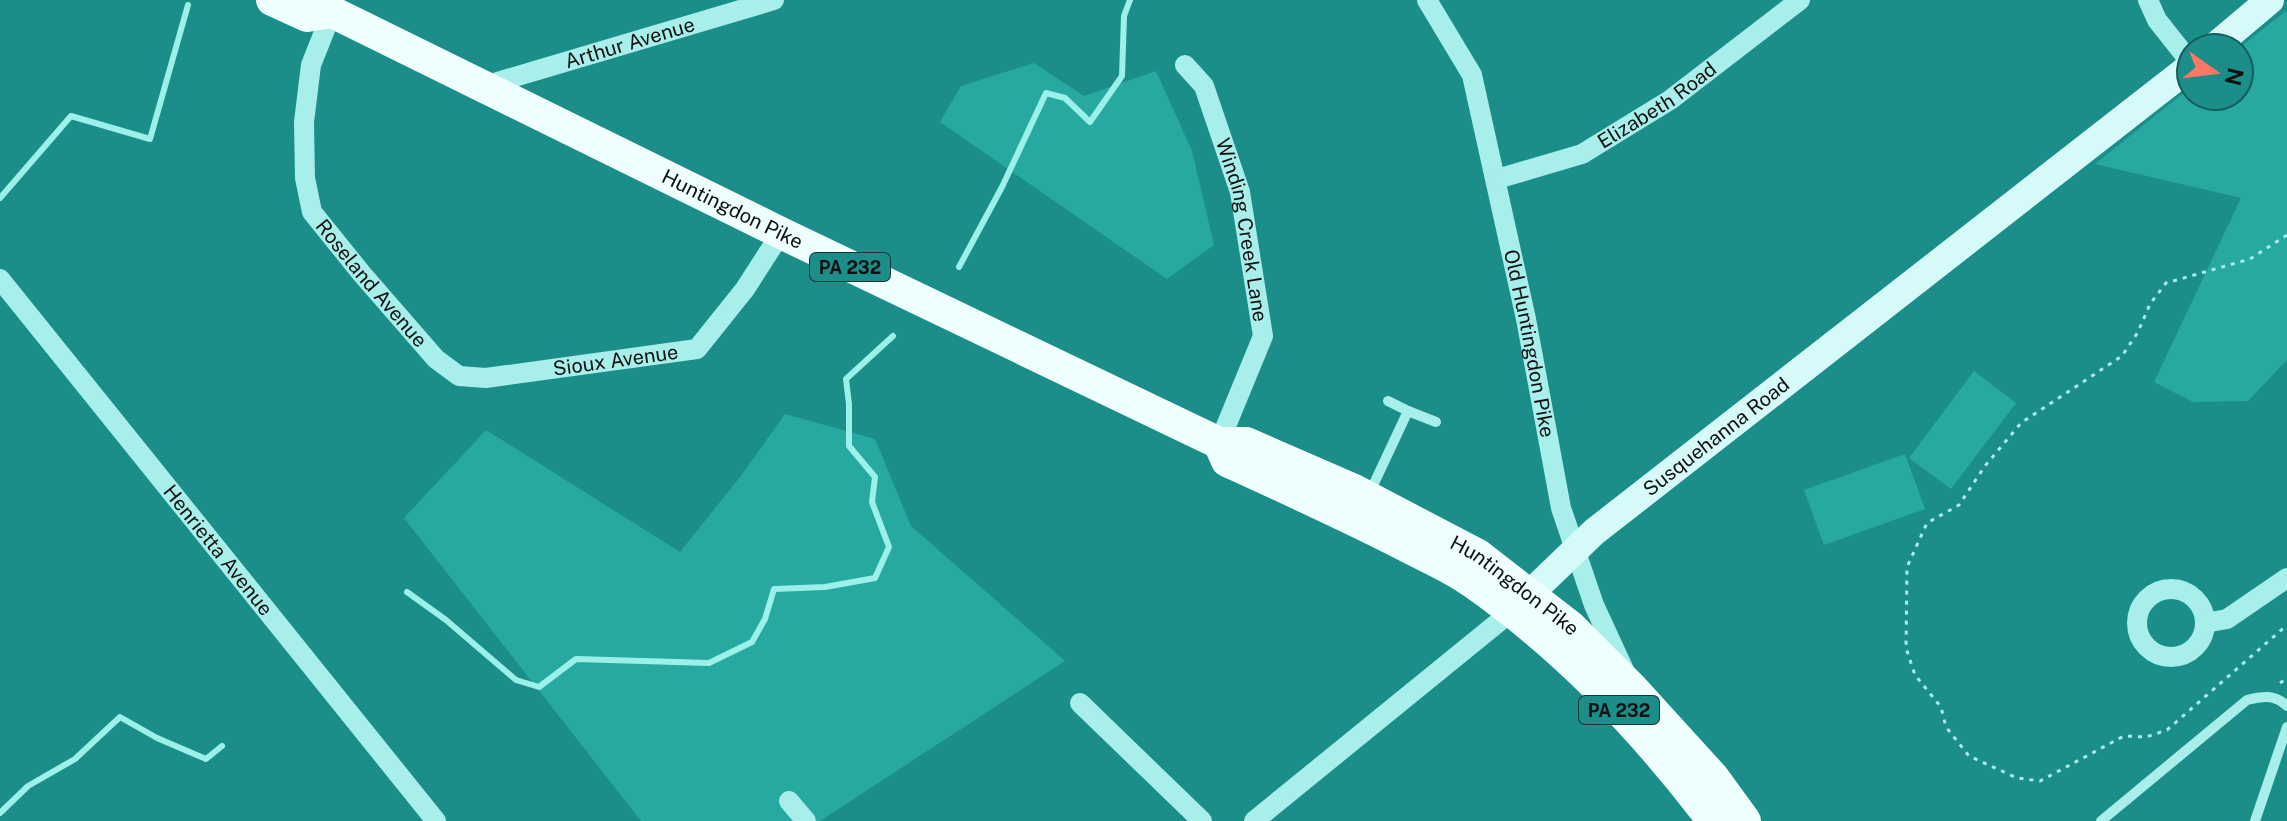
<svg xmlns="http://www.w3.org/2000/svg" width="2287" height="821" viewBox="0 0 2287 821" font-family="'Public Sans',sans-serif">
  <rect width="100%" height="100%" fill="#1b8e8a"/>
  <!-- green -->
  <g fill="#27a9a2">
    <path d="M 2287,10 L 2287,360 L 2248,401 L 2193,402 L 2154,382 L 2241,198 L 2095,164 L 2191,87 L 2191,96 L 2239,96 L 2239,48 Z"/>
    <path d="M 1034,63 L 1084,96 L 1156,71 L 1192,151 L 1214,245 L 1167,279 L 940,122 L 961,86 Z"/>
    <path d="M 1974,371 L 2016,403 L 1951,489 L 1909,458 Z"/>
    <path d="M 785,414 L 875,439 L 911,526 L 1065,661 L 820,821 L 641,821 L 404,518 L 486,430 L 680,552 L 740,477 Z"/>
    <path d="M 1905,454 L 1925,509 L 1824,545 L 1804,490 Z"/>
  </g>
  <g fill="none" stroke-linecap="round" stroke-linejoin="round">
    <!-- stream -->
    <g stroke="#9bf0ea" stroke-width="6">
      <path d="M 0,198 L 71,116 L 150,139 L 188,5"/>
      <path d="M 959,267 L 1002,187 L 1046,93 L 1065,98 L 1090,122 L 1122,76 L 1124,16 L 1130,0"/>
      <path d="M 407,592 L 446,620 L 516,680 L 539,687 L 576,659 L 709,663 L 752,642 L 765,619 L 774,589 L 825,587 L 875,578 L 889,547 L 872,502 L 875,477 L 849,446 L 849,404 L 846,379 L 893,336"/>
      <path d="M 0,813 L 28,786 L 75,759 L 120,717 L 157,738 L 206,759 L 222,746"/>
    </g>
    <!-- path -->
    <g stroke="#a8eeea" stroke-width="3" stroke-dasharray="4 6" stroke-linecap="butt">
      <path d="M 2287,235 L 2250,259 L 2166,283 L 2150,304 L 2138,332 L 2122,356 L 2021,423 L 1985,466 L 1959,505 L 1927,523 L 1907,567 L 1906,648 L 1915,675 L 1941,707 L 1946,727 L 1969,756 L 2017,778 L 2040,781 L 2124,736 L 2146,737 L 2167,730 L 2287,625"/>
      <path d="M 2280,683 L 2287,678"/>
    </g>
    <!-- lane -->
    <g stroke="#a8eeea" stroke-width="10">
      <path d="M 1408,411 L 1436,422"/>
      <path d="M 1370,492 L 1408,411 L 1388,401"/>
      <path d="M 2101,821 L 2247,700 C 2262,696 2275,694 2287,706"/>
      <path d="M 2255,821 L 2287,727"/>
    </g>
    <!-- street -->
    <g stroke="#a8eeea" stroke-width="20">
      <path id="s1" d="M 1427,0 L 1472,75 L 1526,319 L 1561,508 L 1594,605 L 1624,670"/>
      <path d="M 2148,0 L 2157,20 L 2191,63"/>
      <path id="s2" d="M 332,12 L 311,65 L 304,122 L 305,178 L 312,212 L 362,274 L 436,359 L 459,376 L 486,378 L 697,349 L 745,289 L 781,233"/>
      <path id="s3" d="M 1185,65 L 1204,86 L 1240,192 L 1263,336 L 1219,443"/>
      <path id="s4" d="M 484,86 L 774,0"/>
      <path id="s5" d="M 1497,179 L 1582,154 L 1670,100 L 1800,0"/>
      <path id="s6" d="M 0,279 L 436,821"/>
      <circle cx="2171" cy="623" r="34"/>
      <path d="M 2205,623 L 2227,619 L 2287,578"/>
      <path d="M 1080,703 L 1202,821"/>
      <path d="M 789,801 L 806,821"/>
      <path d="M 1254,821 L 1511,612"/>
    </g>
    <!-- secondary -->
    <g stroke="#d5faf9" stroke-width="28">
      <path d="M 2213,48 L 2270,0"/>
      <path id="s7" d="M 1514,609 L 1594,532 L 2191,66"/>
    </g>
    <!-- primary -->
    <g stroke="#efffff" stroke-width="32">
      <path d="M 272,0 L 307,16 L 332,12"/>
      <path id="s8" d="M 322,0 L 332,12 L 781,233 L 1219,443 L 1246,443 L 1354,490 L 1478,555 L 1571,627 L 1632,688 L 1713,777 L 1745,821"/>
      <path d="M 1219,443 L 1227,461 C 1288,489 1348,516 1408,547 C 1429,558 1453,568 1472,582 C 1565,647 1645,731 1713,821"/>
    </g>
  </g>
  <g text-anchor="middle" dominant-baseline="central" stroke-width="6" stroke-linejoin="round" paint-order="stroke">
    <!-- shield labels -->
    <g fill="#1b8e8a" stroke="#143635" stroke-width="2">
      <rect x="810" y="253" width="80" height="28" rx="6"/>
      <rect x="1579" y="696" width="80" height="28" rx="6"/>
    </g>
    <g font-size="18" font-weight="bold" fill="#111">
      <text x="850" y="267">PA 232</text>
      <text x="1619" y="710">PA 232</text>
    </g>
    <!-- street labels -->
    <g font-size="20" fill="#111" stroke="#1b8e8a">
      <text stroke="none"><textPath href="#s4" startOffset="152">Arthur Avenue</textPath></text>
      <text stroke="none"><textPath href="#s5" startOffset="178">Elizabeth Road</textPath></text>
      <text stroke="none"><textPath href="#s8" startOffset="462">Huntingdon Pike</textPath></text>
      <text stroke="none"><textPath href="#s3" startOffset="178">Winding Creek Lane</textPath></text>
      <text stroke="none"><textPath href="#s2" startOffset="298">Roseland Avenue</textPath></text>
      <text stroke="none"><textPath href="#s1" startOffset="362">Old Huntingdon Pike</textPath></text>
      <text stroke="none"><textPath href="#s2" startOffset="584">Sioux Avenue</textPath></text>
      <text stroke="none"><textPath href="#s7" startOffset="266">Susquehanna Road</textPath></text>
      <text stroke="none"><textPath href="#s6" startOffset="348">Henrietta Avenue</textPath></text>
      <text stroke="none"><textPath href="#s8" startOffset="1334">Huntingdon Pike</textPath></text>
    </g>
  </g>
  <!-- north arrow -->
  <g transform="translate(2215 72) rotate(104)"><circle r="38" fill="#1b8e8a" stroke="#175c5a" stroke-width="2"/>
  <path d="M0-6L14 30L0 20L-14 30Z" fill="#ff7765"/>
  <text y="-12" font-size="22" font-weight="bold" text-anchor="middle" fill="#111111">N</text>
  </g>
</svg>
